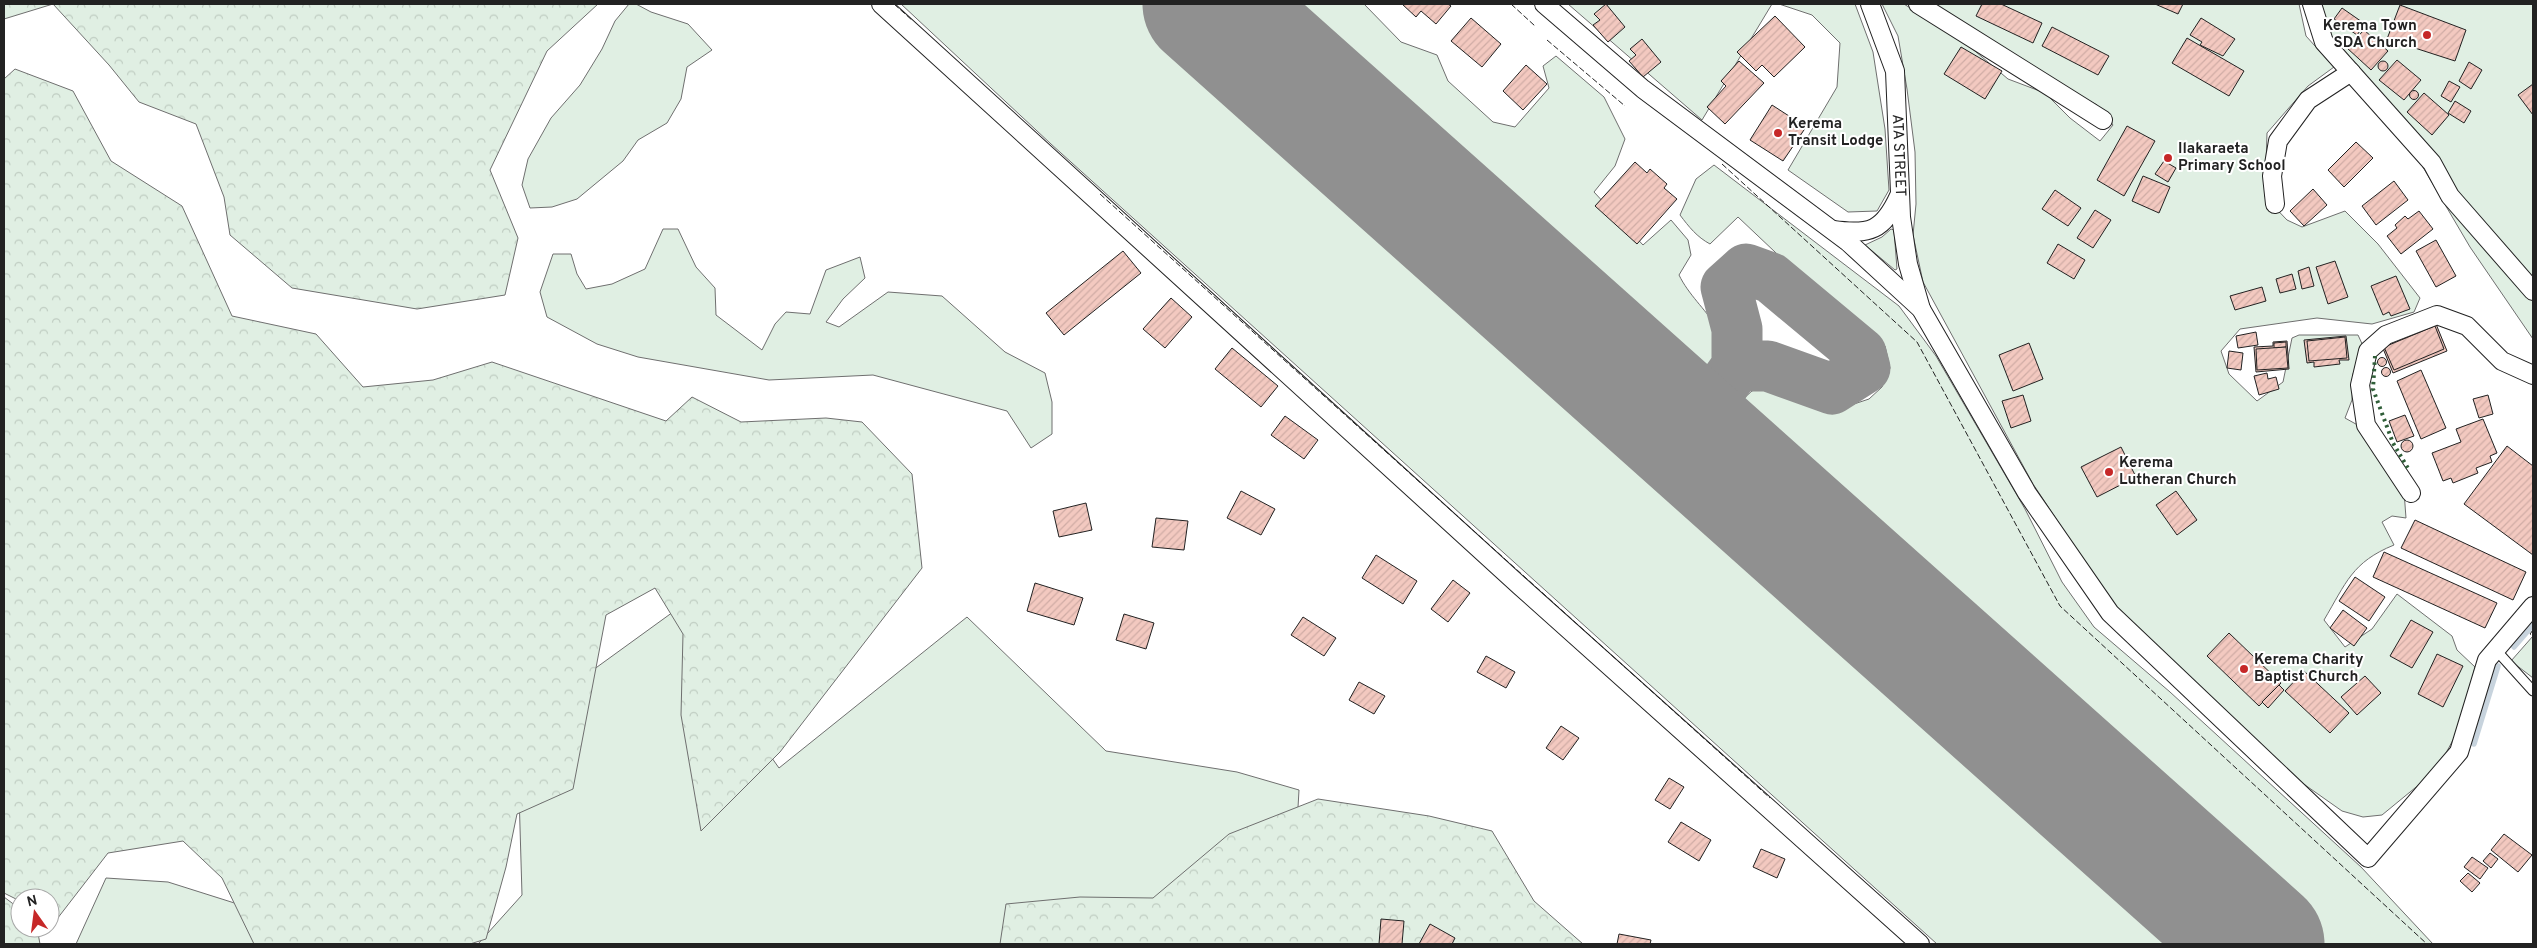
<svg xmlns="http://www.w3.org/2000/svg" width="2537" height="948" viewBox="0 0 2537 948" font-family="Overpass,sans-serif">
  <defs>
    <pattern id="forest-crowns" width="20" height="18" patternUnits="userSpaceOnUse" patternTransform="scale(1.25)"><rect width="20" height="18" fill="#e0efe3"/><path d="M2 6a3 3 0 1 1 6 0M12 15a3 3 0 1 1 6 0" fill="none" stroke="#c0cdc2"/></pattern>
    <pattern id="building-hatch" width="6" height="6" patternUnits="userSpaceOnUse" patternTransform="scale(1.25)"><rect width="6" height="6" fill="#f3c9c0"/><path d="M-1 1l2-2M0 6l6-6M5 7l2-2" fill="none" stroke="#d0aca5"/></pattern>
  </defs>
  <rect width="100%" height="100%" fill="#fff"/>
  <!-- green -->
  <g fill="#e0efe3" stroke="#6f6f6f">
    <path d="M 629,4 L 636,4 L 651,12 L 688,24 L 712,50 L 687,67 L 681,99 L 667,123 L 638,140 L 623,161 L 577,199 L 552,207 L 530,208 L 522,185 L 528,159 L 551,118 L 580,85 L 602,49 L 615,21 Z"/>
    <path d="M 901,4 L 1175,4 L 1742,516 L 1823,581 L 2216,944 L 1937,944 L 1051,144 Z"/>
    <path d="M 1236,4 L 1364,4 L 1401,42 L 1437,55 L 1448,81 L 1493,122 L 1515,127 L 1549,88 L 1543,66 L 1556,56 L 1604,97 L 1625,139 L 1615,166 L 1594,192 L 1643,245 L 1671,220 L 1688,240 L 1691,255 L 1679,275 C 1698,314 1746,334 1708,379 C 1695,395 1676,388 1659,382 Z"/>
    <path d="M 1568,4 L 1772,4 L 1702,120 Z"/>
    <path d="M 1779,4 L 1855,4 L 1873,52 L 1885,129 L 1889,190 L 1877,211 L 1848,212 L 1788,170 L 1837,87 L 1840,43 L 1812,15 Z"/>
    <path d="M 1882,4 L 1904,4 L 1969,46 L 2008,79 L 2045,93 L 2070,118 L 2100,141 L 2113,125 L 2097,105 L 2059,85 L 1930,4 L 2299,4 L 2306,36 L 2334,67 L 2308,86 L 2267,133 L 2265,197 L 2287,220 L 2302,227 L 2345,211 L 2378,244 L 2420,298 L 2414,312 L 2372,324 L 2317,318 L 2240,329 L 2221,351 L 2229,374 L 2257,401 L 2283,382 L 2292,338 L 2299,335 L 2358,335 L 2364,348 L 2353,374 L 2352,400 L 2345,418 L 2363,428 L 2404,491 L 2406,518 L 2392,516 L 2382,522 L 2394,545 C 2352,562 2346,583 2324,620 L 2345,647 L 2372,629 L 2397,594 L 2452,636 L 2457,650 L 2475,667 L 2461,725 L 2446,753 L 2421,783 L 2382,815 L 2363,817 L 2342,811 L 2298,780 L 2122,618 L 2033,484 L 1923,282 L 1913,235 L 1916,204 L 1915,152 L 1907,89 L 1898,36 Z"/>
    <path d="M 2318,4 L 2533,4 L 2533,339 L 2470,247 L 2381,96 L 2330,34 Z"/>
    <path d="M 1714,165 L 1899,306 L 1936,356 L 2025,509 L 2062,582 L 2094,627 L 2170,692 L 2361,867 L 2433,944 L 2288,944 L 1961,661 L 1749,464 C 1744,457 1733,446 1732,438 C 1726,413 1742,398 1760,385 L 1782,390 L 1826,409 L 1848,406 L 1869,399 L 1882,387 L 1890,368 L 1885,346 L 1849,322 L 1738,217 L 1710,244 C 1697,237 1689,227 1680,215 L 1696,179 Z"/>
    <path d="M 663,229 L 678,229 L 696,267 L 715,288 L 716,315 L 762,350 L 775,324 L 786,312 L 810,314 L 826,270 L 860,257 L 865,278 L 843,299 L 826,322 L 839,327 L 888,292 L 942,296 L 1005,352 L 1045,373 L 1052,402 L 1052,434 L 1031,448 L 1007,411 L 873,375 L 769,380 L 638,357 L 597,344 L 547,317 L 540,292 L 553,254 L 571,254 L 577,274 L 586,289 L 612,284 L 645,269 Z"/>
    <path d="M 1891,229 L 1894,230 L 1897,269 L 1895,270 L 1865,245 L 1882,237 Z"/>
    <path d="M 702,591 L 721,686 L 779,768 L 967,617 L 1106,751 L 1237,772 L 1299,790 L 1294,878 L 1078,944 L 478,944 L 522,895 L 517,725 Z"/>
    <path d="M 2533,636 L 2533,678 L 2511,661 Z"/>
    <path d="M 106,878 L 168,882 L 364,944 L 76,944 Z"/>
  </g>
  <!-- forest -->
  <g fill="url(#forest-crowns)" stroke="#6f6f6f">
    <path d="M 4,4 L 598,4 L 547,51 L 490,170 L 518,238 L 505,295 L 417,309 L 292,288 L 230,235 L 224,197 L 196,124 L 139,102 L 109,65 L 53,4 L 4,19 Z"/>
    <path d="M 15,69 L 73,91 L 111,161 L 182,206 L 232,316 L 316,334 L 363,387 L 433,380 L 492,362 L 666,421 L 692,397 L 741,422 L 826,418 L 862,422 L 912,474 L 922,568 L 780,752 L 701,831 L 681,715 L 683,634 L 655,588 L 606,615 L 573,789 L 517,814 L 506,867 L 486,939 L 470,944 L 254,944 L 222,878 L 183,841 L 108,853 L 57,919 L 50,916 L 50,898 L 20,898 L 20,901 L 4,893 L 4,79 Z"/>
    <path d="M 1318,799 L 1429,816 L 1492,831 L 1534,901 L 1583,944 L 1000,944 L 1006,904 L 1080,897 L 1153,898 L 1229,834 Z"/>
    <path d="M 4,897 L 20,909 L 20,928 L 37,928 L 40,944 L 4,944 Z"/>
  </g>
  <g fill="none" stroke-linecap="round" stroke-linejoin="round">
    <!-- stream -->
    <g stroke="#c7d3dd" stroke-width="5.5">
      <path d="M 2514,647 L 2533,625"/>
      <path d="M 2474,744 L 2498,666"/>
    </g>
    <!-- taxiway -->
    <path stroke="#909090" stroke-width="51" d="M 1689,434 L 1737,366 L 1737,329 L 1726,287 L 1746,269 L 1771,278 L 1861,353 L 1865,368 L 1832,389 L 1768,366 L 1737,366"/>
    <!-- runway -->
    <path stroke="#909090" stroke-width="129" d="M 1207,4 L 2260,944"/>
  </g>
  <!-- building -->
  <g fill="url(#building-hatch)" stroke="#222">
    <path d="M 1402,4 L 1448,4 L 1451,6 L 1436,24 L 1421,11 L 1416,17 Z"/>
    <path d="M 1606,4 L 1625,27 L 1608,42 L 1593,25 L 1600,20 L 1594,14 Z"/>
    <path d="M 1982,4 L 2001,4 L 2042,23 L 2033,43 L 1976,16 Z"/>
    <path d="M 2155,4 L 2183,4 L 2178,14 Z"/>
    <path d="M 2400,5 L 2466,30 L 2455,61 L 2387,39 Z"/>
    <path d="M 2342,8 L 2365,24 L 2357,35 L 2334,19 Z"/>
    <path d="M 1775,16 L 1805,47 L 1774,77 L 1762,65 L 1756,71 L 1737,52 Z"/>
    <path d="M 1471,18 L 1501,44 L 1482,67 L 1451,41 Z"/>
    <path d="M 2201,18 L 2235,39 L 2223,56 L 2200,45 L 2202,42 L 2190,35 Z"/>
    <path d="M 2052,27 L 2109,56 L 2098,75 L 2042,46 Z"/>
    <path d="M 2364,30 L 2388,51 L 2371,70 L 2347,48 Z"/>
    <path d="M 2187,38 L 2244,71 L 2229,96 L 2172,63 Z"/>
    <path d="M 1642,39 L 1661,62 L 1643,77 L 1629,61 L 1636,55 L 1630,49 Z"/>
    <path d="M 1961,47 L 2002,71 L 1985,99 L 1944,74 Z"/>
    <path d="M 2397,60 L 2421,80 L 2404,100 L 2379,80 Z"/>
    <circle cx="2383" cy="66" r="5"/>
    <path d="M 1739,61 L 1764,83 L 1725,124 L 1707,107 L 1726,86 L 1721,81 Z"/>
    <path d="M 2469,62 L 2482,70 L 2471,89 L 2459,81 Z"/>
    <path d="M 1526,65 L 1547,84 L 1523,110 L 1503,91 Z"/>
    <path d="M 2449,81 L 2460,87 L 2451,102 L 2441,96 Z"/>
    <path d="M 2533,84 L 2533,115 L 2518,95 Z"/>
    <circle cx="2414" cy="95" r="4.5"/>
    <path d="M 2424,93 L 2449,115 L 2432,135 L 2407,112 Z"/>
    <path d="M 2455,101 L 2471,111 L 2464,123 L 2448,113 Z"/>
    <path d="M 1772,105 L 1806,127 L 1783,161 L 1750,140 Z"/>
    <path d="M 2127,126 L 2155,141 L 2124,196 L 2097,180 Z"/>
    <path d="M 2356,142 L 2373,158 L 2344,187 L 2328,170 Z"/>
    <path d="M 2164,161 L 2176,168 L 2168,182 L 2155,174 Z"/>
    <path d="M 1635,162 L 1647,173 L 1650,169 L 1667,184 L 1664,188 L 1677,199 L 1637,244 L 1595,206 Z"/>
    <path d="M 2143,176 L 2170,187 L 2159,213 L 2132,201 Z"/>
    <path d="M 2394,181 L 2408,200 L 2376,225 L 2362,206 Z"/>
    <path d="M 2313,189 L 2327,205 L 2304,226 L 2290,211 Z"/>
    <path d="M 2055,190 L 2081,208 L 2068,226 L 2042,209 Z"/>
    <path d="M 2095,210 L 2111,220 L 2093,248 L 2077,238 Z"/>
    <path d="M 2419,211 L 2433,229 L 2401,254 L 2387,236 L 2397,228 L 2395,225 L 2405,216 L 2408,219 Z"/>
    <path d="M 2436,240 L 2456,276 L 2436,287 L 2416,251 Z"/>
    <path d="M 2058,244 L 2085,260 L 2074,279 L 2047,263 Z"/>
    <path d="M 1123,251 L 1141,273 L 1064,335 L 1046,313 Z"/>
    <path d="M 2335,261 L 2348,297 L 2328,304 L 2316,267 Z"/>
    <path d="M 2309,267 L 2314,286 L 2302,289 L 2298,271 Z"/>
    <path d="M 2292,274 L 2296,289 L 2280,293 L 2276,279 Z"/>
    <path d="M 2396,276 L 2410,309 L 2391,316 L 2389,312 L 2383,315 L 2371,286 Z"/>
    <path d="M 2262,287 L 2266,301 L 2235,310 L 2230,296 Z"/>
    <path d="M 1171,298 L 1192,317 L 1165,348 L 1143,329 Z"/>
    <path d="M 2436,324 L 2447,351 L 2393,373 L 2382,346 Z"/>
    <path d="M 2435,326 L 2444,349 L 2394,370 L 2384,347 Z"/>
    <path d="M 2256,332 L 2258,345 L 2238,348 L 2236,336 Z"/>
    <path d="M 2346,336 L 2349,360 L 2339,360 L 2340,364 L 2314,367 L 2314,362 L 2307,363 L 2304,340 Z"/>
    <path d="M 2345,337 L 2347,358 L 2309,361 L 2307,341 Z"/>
    <path d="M 2287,341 L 2289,369 L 2256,372 L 2254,347 L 2273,346 L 2273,342 Z"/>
    <path d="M 2286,342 L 2286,347 L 2274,348 L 2274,343 Z"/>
    <path d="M 2029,343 L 2043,379 L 2013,391 L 1999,355 Z"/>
    <path d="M 2286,347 L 2288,368 L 2257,370 L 2256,349 Z"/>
    <path d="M 1232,348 L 1278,386 L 1261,407 L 1215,369 Z"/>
    <path d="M 2229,351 L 2243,353 L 2241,370 L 2227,368 Z"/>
    <circle cx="2382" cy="362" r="4.5"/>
    <circle cx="2386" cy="372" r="4.5"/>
    <path d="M 2421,370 L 2446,428 L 2421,439 L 2397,381 Z"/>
    <path d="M 2267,373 L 2268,379 L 2276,377 L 2279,389 L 2259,395 L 2254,376 Z"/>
    <path d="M 2023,395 L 2031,421 L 2011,428 L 2002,401 Z"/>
    <path d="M 2488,395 L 2493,414 L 2479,418 L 2473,399 Z"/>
    <path d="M 2405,415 L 2414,436 L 2397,442 L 2389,421 Z"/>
    <path d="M 1285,416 L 1318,440 L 1304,459 L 1271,435 Z"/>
    <path d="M 2483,419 L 2497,453 L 2490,456 L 2492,462 L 2476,468 L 2478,473 L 2453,483 L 2451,478 L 2443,481 L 2432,453 L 2461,442 L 2456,429 Z"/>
    <circle cx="2407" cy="446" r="6"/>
    <path d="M 2507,446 L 2533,466 L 2533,555 L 2464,504 Z"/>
    <path d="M 2121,447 L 2136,477 L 2097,497 L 2081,467 Z"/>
    <path d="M 1241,491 L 1275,509 L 1261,535 L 1227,518 Z"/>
    <path d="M 2176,491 L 2197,520 L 2177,535 L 2156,505 Z"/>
    <path d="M 1086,503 L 1092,530 L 1059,537 L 1053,511 Z"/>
    <path d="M 1156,518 L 1188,521 L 1184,550 L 1152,547 Z"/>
    <path d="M 2415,520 L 2526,572 L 2513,600 L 2401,548 Z"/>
    <path d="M 2384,552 L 2497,603 L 2485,628 L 2373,577 Z"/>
    <path d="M 1376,555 L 1417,581 L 1403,604 L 1362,578 Z"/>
    <path d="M 2355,577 L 2385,597 L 2369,621 L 2339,601 Z"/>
    <path d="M 1453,580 L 1470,593 L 1448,622 L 1431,609 Z"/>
    <path d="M 1035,583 L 1083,598 L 1074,625 L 1027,611 Z"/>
    <path d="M 2343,610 L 2367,628 L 2354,646 L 2330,628 Z"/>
    <path d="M 1124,614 L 1154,623 L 1146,649 L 1116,640 Z"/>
    <path d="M 1303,617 L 1336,638 L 1324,656 L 1291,635 Z"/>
    <path d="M 2411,620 L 2433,632 L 2412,668 L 2390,656 Z"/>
    <path d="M 2229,633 L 2281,683 L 2259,706 L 2207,656 Z"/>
    <path d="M 2437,654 L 2463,666 L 2443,707 L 2418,694 Z"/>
    <path d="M 1486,656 L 1515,672 L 1506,688 L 1477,672 Z"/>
    <path d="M 2304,671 L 2349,713 L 2330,733 L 2285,691 Z"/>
    <path d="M 2365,676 L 2381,693 L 2357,715 L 2341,697 Z"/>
    <path d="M 1359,682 L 1385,696 L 1374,714 L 1349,700 Z"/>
    <path d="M 2279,685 L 2284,690 L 2268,708 L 2262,702 Z"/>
    <path d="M 1561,726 L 1579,738 L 1563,760 L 1546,748 Z"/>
    <path d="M 1669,778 L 1684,787 L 1670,809 L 1655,800 Z"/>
    <path d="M 1681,822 L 1711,840 L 1699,861 L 1668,842 Z"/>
    <path d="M 2504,834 L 2532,855 L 2518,872 L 2491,850 Z"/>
    <path d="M 1761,849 L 1785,859 L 1777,878 L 1753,867 Z"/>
    <path d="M 2490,853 L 2498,859 L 2491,868 L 2483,861 Z"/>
    <path d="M 2472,857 L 2488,868 L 2480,879 L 2464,867 Z"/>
    <path d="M 2468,873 L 2480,883 L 2472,892 L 2460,881 Z"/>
    <path d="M 1381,919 L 1404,921 L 1402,944 L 1379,944 Z"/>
    <path d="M 1430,924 L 1455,938 L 1452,944 L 1419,944 Z"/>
    <path d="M 1619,934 L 1651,940 L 1650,944 L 1617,944 Z"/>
  </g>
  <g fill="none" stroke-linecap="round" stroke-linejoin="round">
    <defs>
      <path id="service" d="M 2496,650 L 2533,691"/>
      <g id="minor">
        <path d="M 881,4 L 1520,586 L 1920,944"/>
        <path d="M 1544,4 L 1643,89 L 1848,242 L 1921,309 L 2027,493 L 2110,613 L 2368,858 L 2459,752 L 2487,660 L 2533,606"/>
        <path id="s1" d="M 1870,4 L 1895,71 L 1901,217 L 1908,264 L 1921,309"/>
        <path d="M 1918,4 L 2103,120"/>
        <path d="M 2312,4 L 2324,42 L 2432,163 L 2450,196 L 2533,291"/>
        <path d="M 2275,204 L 2272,176 L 2278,141 L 2308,100 L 2351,72"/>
        <path d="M 1833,230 C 1870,235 1883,231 1899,196"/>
        <path d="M 2411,493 L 2366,425 L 2360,385 L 2368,351 L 2386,335 L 2437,315 L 2467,326 L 2502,361 L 2533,375"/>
      </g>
    </defs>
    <!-- service casing -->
    <use href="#service" stroke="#222" stroke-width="11"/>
    <!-- minor casing -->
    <use href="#minor" stroke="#222" stroke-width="20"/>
    <!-- service -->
    <use href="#service" stroke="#fff" stroke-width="9"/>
    <!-- minor -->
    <use href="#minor" stroke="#fff" stroke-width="18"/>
    <!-- hedge -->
    <path stroke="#2f5e38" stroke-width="4" stroke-dasharray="2.5 4" stroke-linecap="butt" d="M 2375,356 L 2373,389 L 2393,443 L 2409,470"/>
    <!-- fence -->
    <g stroke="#222" stroke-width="1" stroke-dasharray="6 2.5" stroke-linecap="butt">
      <path d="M 894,4 L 913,21"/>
      <path d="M 1511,4 L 1535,26"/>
      <path d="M 1547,40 L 1625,106"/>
      <path d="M 1722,164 L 1917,342 L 2060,606 L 2427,944"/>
      <path d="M 1100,194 L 1770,798"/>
      <path d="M 2533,630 L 2530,634 L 2533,636"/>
    </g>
  </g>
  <!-- markers -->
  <g fill="#c62828" stroke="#fff" stroke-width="2">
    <circle cx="2427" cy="35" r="5"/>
    <circle cx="1778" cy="133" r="5"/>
    <circle cx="2168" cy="158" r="5"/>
    <circle cx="2109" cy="472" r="5"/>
    <circle cx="2244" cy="669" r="5"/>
  </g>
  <g text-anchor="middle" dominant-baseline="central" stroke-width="4" stroke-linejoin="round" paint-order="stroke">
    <!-- poi labels -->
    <g font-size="15" font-weight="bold" fill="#222" stroke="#fff" text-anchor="start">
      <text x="2417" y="26" text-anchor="end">Kerema Town<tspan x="2417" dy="17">SDA Church</tspan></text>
      <text x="1788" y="124">Kerema<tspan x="1788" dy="17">Transit Lodge</tspan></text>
      <text x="2178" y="149">Ilakaraeta<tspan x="2178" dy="17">Primary School</tspan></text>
      <text x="2119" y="463">Kerema<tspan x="2119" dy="17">Lutheran Church</tspan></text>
      <text x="2254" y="660">Kerema Charity<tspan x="2254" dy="17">Baptist Church</tspan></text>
    </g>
    <!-- street labels -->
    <g font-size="15" fill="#222" stroke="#fff">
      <text stroke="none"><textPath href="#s1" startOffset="156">ATA STREET</textPath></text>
    </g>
  </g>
  <!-- border -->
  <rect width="2537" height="948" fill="none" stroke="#222222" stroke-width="10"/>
  <!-- north arrow -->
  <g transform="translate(35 913) rotate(346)"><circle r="24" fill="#ffffff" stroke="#a7a7a7"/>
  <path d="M0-4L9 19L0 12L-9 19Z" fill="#c62828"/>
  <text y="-8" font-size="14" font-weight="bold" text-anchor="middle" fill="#222222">N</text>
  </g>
</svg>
